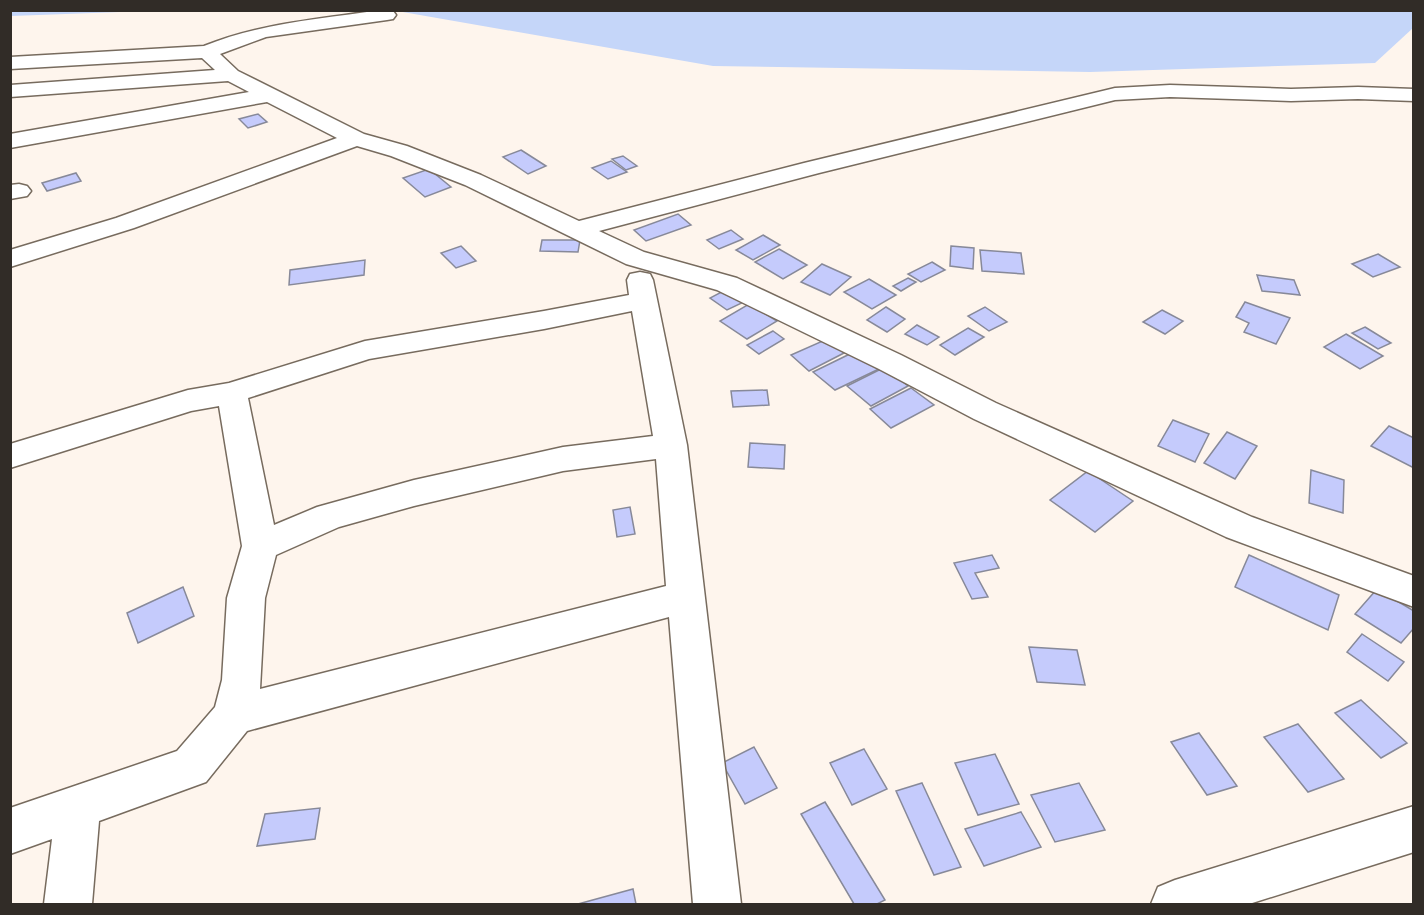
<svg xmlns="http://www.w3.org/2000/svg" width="1424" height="915" viewBox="0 0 1424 915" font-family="Merriweather,serif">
  <rect width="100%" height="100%" fill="#fef5ed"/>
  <!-- water -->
  <g fill="#c5d6f9">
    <path d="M 11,10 L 148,10 L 148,11 L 11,16 Z"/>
    <path d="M 1413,10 L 1413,28 L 1375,63 L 1090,72 L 713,66 L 397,11 Z"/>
  </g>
  <!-- building -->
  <g fill="#c5cbfc" stroke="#878999" stroke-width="1.5">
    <path d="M 258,114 L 267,122 L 248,128 L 239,119 Z"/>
    <path d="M 521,150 L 546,166 L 528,174 L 503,157 Z"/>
    <path d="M 623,156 L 637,166 L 626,170 L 612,159 Z"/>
    <path d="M 611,161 L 627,172 L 608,179 L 592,168 Z"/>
    <path d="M 429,169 L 451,187 L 425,197 L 403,178 Z"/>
    <path d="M 76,173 L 81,181 L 47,191 L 42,183 Z"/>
    <path d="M 678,214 L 691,225 L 646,241 L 634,230 Z"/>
    <path d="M 731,230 L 743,239 L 719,249 L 707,240 Z"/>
    <path d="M 763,235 L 780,245 L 753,260 L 736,250 Z"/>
    <path d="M 542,240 L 580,240 L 578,252 L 540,251 Z"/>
    <path d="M 461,246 L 476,261 L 456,268 L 441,253 Z"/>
    <path d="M 951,246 L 974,248 L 973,269 L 950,266 Z"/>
    <path d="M 779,249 L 807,265 L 783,279 L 755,262 Z"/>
    <path d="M 980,250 L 1021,253 L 1024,274 L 982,271 Z"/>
    <path d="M 1378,254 L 1400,267 L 1373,277 L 1352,264 Z"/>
    <path d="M 365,260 L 364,275 L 289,285 L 290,270 Z"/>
    <path d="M 932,262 L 945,270 L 921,282 L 908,274 Z"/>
    <path d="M 822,264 L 851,277 L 830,295 L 801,282 Z"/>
    <path d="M 1257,275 L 1294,280 L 1300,295 L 1262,291 Z"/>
    <path d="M 908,278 L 916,282 L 901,291 L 893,286 Z"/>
    <path d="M 869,279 L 896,295 L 872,309 L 844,292 Z"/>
    <path d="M 727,289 L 746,301 L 727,310 L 710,298 Z"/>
    <path d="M 1245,302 L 1290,318 L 1276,344 L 1244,332 L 1249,323 L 1236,317 Z"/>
    <path d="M 749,304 L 777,321 L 747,339 L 720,321 Z"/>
    <path d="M 886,307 L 905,319 L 887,332 L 867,320 Z"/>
    <path d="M 985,307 L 1007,322 L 989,331 L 968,316 Z"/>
    <path d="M 1162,310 L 1183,321 L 1165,334 L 1143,322 Z"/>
    <path d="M 917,325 L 939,337 L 927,345 L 905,334 Z"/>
    <path d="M 1365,327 L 1391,343 L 1378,349 L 1352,333 Z"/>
    <path d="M 968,328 L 984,337 L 955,355 L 940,345 Z"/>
    <path d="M 773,331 L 784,339 L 759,354 L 747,345 Z"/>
    <path d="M 1346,334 L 1383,356 L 1360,369 L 1324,347 Z"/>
    <path d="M 827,339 L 844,353 L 809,371 L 791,355 Z"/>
    <path d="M 858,350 L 881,368 L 835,390 L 813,372 Z"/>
    <path d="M 885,367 L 908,386 L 871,406 L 847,386 Z"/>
    <path d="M 911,388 L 934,405 L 891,428 L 870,409 Z"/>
    <path d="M 767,390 L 769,405 L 733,407 L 731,391 Z"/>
    <path d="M 1173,420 L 1209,434 L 1195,462 L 1158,446 Z"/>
    <path d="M 1389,426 L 1414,438 L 1414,468 L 1371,446 Z"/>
    <path d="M 1227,432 L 1257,446 L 1235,479 L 1204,463 Z"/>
    <path d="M 750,443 L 785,445 L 784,469 L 748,467 Z"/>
    <path d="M 1311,470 L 1344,480 L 1343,513 L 1309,503 Z"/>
    <path d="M 1088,471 L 1133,501 L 1095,532 L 1050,500 Z"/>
    <path d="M 630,507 L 635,534 L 617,537 L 613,510 Z"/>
    <path d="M 992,555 L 999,568 L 975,573 L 988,597 L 972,599 L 954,563 Z"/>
    <path d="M 1249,555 L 1339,595 L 1328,630 L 1235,587 Z"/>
    <path d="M 183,587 L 194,616 L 138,643 L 127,613 Z"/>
    <path d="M 1377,589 L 1414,611 L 1414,628 L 1401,643 L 1355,614 Z"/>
    <path d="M 1362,634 L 1404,662 L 1388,681 L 1347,652 Z"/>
    <path d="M 1029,647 L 1077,650 L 1085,685 L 1037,682 Z"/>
    <path d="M 1361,700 L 1407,743 L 1381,758 L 1335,713 Z"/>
    <path d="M 1298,724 L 1344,779 L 1308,792 L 1264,737 Z"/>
    <path d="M 1199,733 L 1237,786 L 1207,795 L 1171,742 Z"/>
    <path d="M 754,747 L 777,788 L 745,804 L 722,763 Z"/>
    <path d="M 864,749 L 887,789 L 852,805 L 830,763 Z"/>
    <path d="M 995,754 L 1019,804 L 978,815 L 955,763 Z"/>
    <path d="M 922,783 L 961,867 L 934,875 L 896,791 Z"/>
    <path d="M 1079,783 L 1105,830 L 1055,842 L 1031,795 Z"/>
    <path d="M 825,802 L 885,900 L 877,904 L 854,904 L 801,814 Z"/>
    <path d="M 320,808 L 315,839 L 257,846 L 265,814 Z"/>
    <path d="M 1021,812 L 1041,847 L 984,866 L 965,829 Z"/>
    <path d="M 633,889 L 636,904 L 578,904 Z"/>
  </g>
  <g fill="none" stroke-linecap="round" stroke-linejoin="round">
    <defs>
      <g id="minor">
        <path d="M 381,10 L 393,11 L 396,15 L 393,19 L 387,20 L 266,37 L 220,54 L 238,71 L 364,134 L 407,146 L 481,175 L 579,221 L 804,163 L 1115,88 L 1170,85 L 1291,89 L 1358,87 L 1414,89 L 1414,101 L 1358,99 L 1291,101 L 1170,97 L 1115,100 L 819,173 L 599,231 L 644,252 L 737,278 L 901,355 L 996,403 L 1252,517 L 1414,576 L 1414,607 L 1226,537 L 974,419 L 879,369 L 717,290 L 626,264 L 465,185 L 391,156 L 357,146 L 134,228 L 10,267 L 10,250 L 116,218 L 337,138 L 267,102 L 10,148 L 10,134 L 249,92 L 228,81 L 10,97 L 10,85 L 215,70 L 202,58 L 10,69 L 10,57 L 204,46 C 260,23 321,19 381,10 Z"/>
        <path d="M 19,184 L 27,186 L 31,191 L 27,196 L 10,199 L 10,185 Z"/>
        <path d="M 640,272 L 650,274 L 653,280 L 687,445 L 741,904 L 693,904 L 669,617 L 247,731 L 206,782 L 99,821 L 92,904 L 44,904 L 52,839 L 10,854 L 10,808 L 177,751 L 215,707 L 222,680 L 227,598 L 242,546 L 219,406 L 191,411 L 10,468 L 10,444 L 188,390 L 229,383 L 365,341 L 544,311 L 629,295 L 627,280 L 630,274 ZM 632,311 L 653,436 L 563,447 L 414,480 L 317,507 L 274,525 L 248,398 L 369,359 L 544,329 ZM 656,459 L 666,586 L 260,689 L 265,598 L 276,555 L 339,527 L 414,506 L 563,471 Z"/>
        <path d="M 1414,806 L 1414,852 L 1249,904 L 1151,904 L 1158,887 L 1175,880 Z"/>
      </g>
    </defs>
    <!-- minor casing -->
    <use href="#minor" stroke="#776b5e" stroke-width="3"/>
    <!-- minor -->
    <use href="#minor" fill="#fff" fill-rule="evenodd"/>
  </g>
  <!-- border -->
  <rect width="1424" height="915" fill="none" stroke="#312c27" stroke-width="24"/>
</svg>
